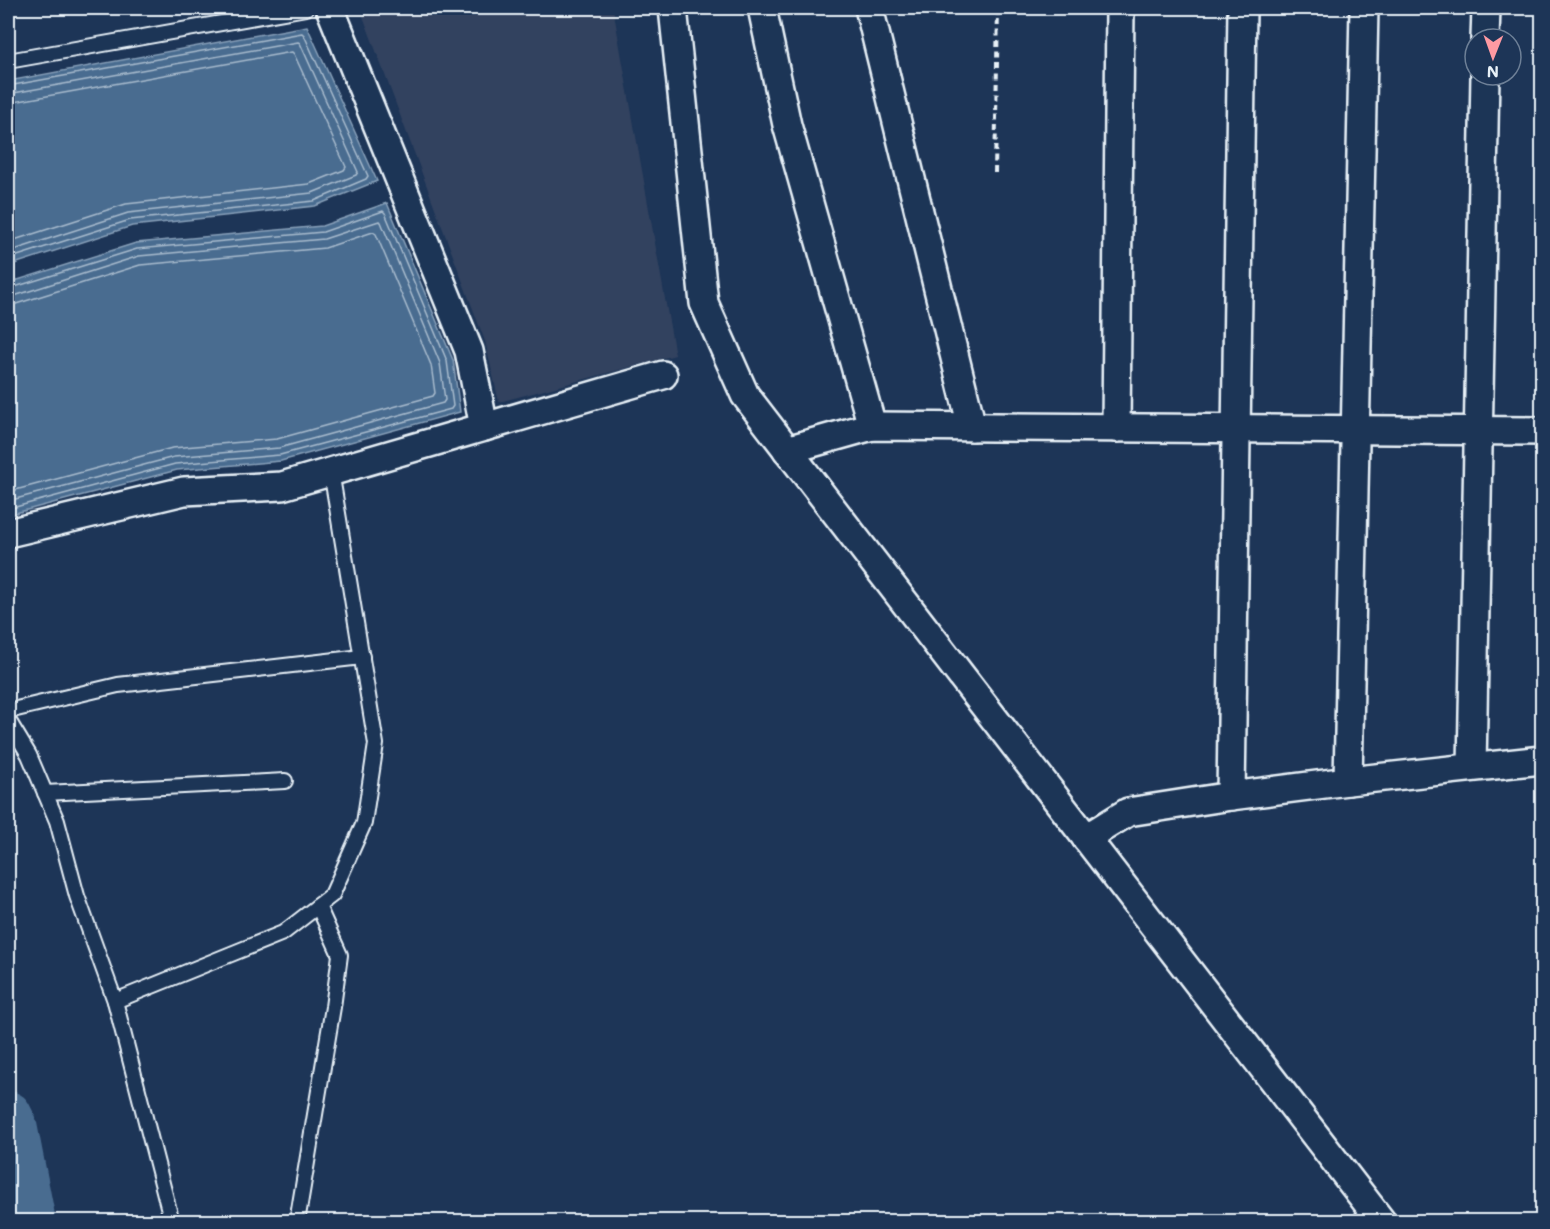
<svg xmlns="http://www.w3.org/2000/svg" width="1550" height="1229" viewBox="0 0 1550 1229" font-family="Mali,sans-serif">
  <rect width="100%" height="100%" fill="#1d3557"/>
  <filter id="ink" filterUnits="userSpaceOnUse"><feTurbulence type="fractalNoise" baseFrequency=".0167" numOctaves="2"/><feDisplacementMap in="SourceGraphic" scale="12" xChannelSelector="R" yChannelSelector="G"/><feConvolveMatrix kernelMatrix="1 2 1 2 8 2 1 2 1" color-interpolation-filters="sRGB"/></filter>
  <g filter="url(#ink)">
    <!-- built -->
    <path fill="#33425f" d="M 380,8 L 613,8 L 675,355 L 499,402 L 485,341 L 361,11 Z"/>
    <!-- water -->
    <g fill="#4a6c90" stroke="#89a1ba" stroke-width="1.5">
      <path d="M 307,26 L 377,181 L 315,206 L 132,226 L 8,266 L 8,81 Z"/>
      <path d="M 387,203 L 453,360 L 460,412 L 281,461 L 177,470 L 8,515 L 8,283 L 136,243 L 322,226 Z"/>
    </g>
    <g fill="none" stroke-linecap="round" stroke-linejoin="round">
      <!-- shore -->
      <g stroke="#a9bcce" stroke-width="1.5">
        <path d="M 8,86 L 302,33 L 304,35 L 368,176 L 366,179 L 314,201 L 130,220 L 8,259"/>
        <path d="M 8,94 L 298,42 L 300,43 L 358,172 L 356,175 L 312,193 L 128,213 L 8,252"/>
        <path d="M 8,103 L 292,52 L 294,54 L 346,167 L 344,170 L 309,184 L 126,204 L 8,242"/>
        <path d="M 8,289 L 137,249 L 323,232 L 383,211 L 385,213 L 447,361 L 453,406 L 451,409 L 280,455 L 175,464 L 8,509"/>
        <path d="M 8,296 L 14,296 L 139,256 L 324,239 L 379,221 L 381,222 L 440,363 L 445,400 L 443,403 L 279,448 L 174,457 L 8,501"/>
        <path d="M 8,305 L 16,304 L 140,265 L 325,248 L 373,232 L 376,234 L 431,365 L 435,393 L 433,396 L 277,439 L 172,448 L 8,492"/>
      </g>
      <!-- river -->
      <path stroke="#4a6c90" stroke-width="48" d="M 8,1115 L 13,1125 L 32,1222"/>
      <defs>
        <g id="lane">
          <path d="M 8,61 L 306,8"/>
          <path d="M 8,711 L 118,685 L 362,657"/>
          <path d="M 8,720 L 29,755 L 57,821 L 77,896 L 115,1001 L 172,1222"/>
          <path d="M 45,793 L 285,781"/>
          <path d="M 115,1001 L 283,933 L 332,895 L 364,823 L 376,744 L 331,471"/>
          <path d="M 297,1222 L 333,1007 L 340,955 L 318,906"/>
        </g>
        <g id="street">
          <path d="M 330,8 L 469,351 L 484,427"/>
          <path d="M 673,8 L 704,303 L 745,395 L 1382,1222"/>
          <path d="M 762,8 L 787,125 L 872,426"/>
          <path d="M 869,8 L 972,427"/>
          <path d="M 1485,39 L 1486,8"/>
          <path d="M 1116,428 L 1120,8"/>
          <path d="M 787,450 L 872,426 L 1542,431"/>
          <path d="M 8,533 L 184,491 L 282,486 L 663,375"/>
          <path d="M 1472,767 L 1485,75"/>
          <path d="M 1348,781 L 1364,8"/>
          <path d="M 1231,796 L 1242,8"/>
          <path d="M 1086,838 L 1128,812 L 1231,796 L 1348,781 L 1542,760"/>
        </g>
      </defs>
      <!-- lane casing -->
      <use href="#lane" stroke="#e8f1f8" stroke-width="18"/>
      <!-- street casing -->
      <use href="#street" stroke="#e8f1f8" stroke-width="32"/>
      <!-- path -->
      <path stroke="#e8f1f8" stroke-width="4" stroke-dasharray="6 4.5" stroke-linecap="butt" d="M 995,173 L 998,8"/>
      <!-- lane -->
      <use href="#lane" stroke="#1d3557" stroke-width="14"/>
      <!-- street -->
      <use href="#street" stroke="#1d3557" stroke-width="27"/>
    </g>
  </g>
  <!-- margin -->
  <rect width="1550" height="1229" fill="none" stroke="#1d3557" stroke-width="30"/>
  <rect x="15" y="15" width="1520" height="1199" fill="none" stroke="#e8f1f8" stroke-width="2" filter="url(#ink)"/>
  <!-- north arrow -->
  <g transform="translate(1493 57) rotate(181)"><circle r="28" fill="#1d3557" stroke="#6e8097" stroke-width="1.5"/>
  <path d="M0-4.5L10 22L0 15L-10 22Z" fill="#ff9aa2"/>
  <text y="-9" font-size="16" font-weight="bold" text-anchor="middle" fill="#e8f1f8">N</text>
  </g>
</svg>
